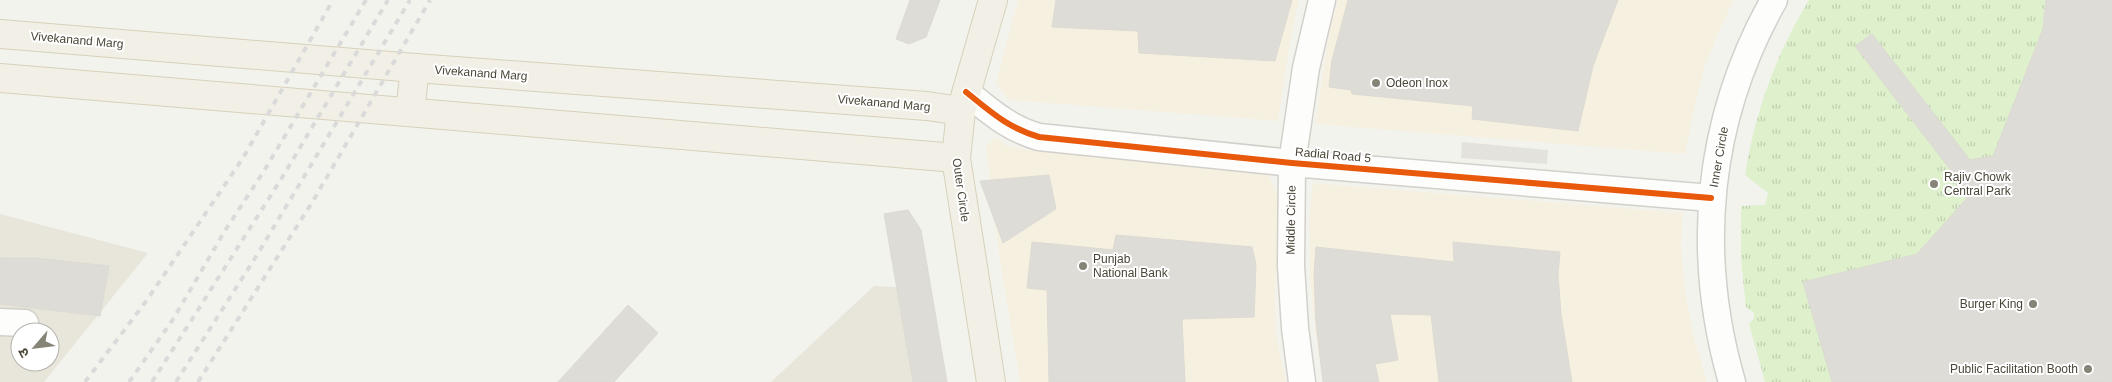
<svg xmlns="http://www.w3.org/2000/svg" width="2112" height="382" viewBox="0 0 2112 382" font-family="Arial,'Noto Sans Devanagari',sans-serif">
  <defs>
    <pattern id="grass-tufts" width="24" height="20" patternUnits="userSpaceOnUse" patternTransform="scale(1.25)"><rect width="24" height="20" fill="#def0cc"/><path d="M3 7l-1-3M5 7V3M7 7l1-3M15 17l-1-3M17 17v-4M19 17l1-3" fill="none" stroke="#c0cfb0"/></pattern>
  </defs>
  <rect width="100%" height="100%" fill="#f3f3ee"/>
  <!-- residential -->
  <g fill="#e8e5db" fill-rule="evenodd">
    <path d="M 0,214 L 148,253 L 44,382 L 0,382 ZM 20,332 L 50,332 L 50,362 L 20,362 Z"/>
    <path d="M 874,286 L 920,288 L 938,382 L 771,382 Z"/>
  </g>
  <!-- commercial -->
  <g fill="#f6f0e0">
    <path d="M 1018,0 L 1299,0 L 1290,42 L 1278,121 L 1008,100 L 996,83 Z"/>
    <path d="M 1338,0 L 1733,0 L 1705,65 L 1694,109 L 1685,154 L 1315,124 L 1328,40 Z"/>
    <path d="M 996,137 L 1007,146 L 1021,149 L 1267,172 L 1281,203 L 1275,290 L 1276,334 L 1286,382 L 1020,382 L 1000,262 L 986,146 Z"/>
    <path d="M 1313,183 L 1683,213 L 1681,244 L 1685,289 L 1693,334 L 1707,382 L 1323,382 L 1316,337 L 1310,278 L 1309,218 Z"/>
  </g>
  <!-- grass -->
  <path fill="url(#grass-tufts)" d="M 1809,0 L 2112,0 L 2112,382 L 1765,382 L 1749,324 L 1754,318 L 1754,313 L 1746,307 L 1741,261 L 1741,206 L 1765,205 L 1768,193 L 1745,175 C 1755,112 1776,54 1809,0 Z"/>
  <!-- parking -->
  <path fill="#e3e2dc" d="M 1462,142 L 1548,150 L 1547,164 L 1461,158 Z"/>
  <!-- building -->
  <g fill="#dddcd6" stroke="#dcdad2">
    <path d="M 910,0 L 940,0 L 926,37 L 909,44 L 896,39 Z"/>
    <path d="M 1056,0 L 1292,0 L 1275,61 L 1139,53 L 1138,31 L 1052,27 Z"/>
    <path d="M 1348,0 L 1618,0 L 1593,66 L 1578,131 L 1472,119 L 1473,106 L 1352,94 L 1351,90 L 1329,87 L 1332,60 Z"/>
    <path d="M 2046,0 L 2112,0 L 2112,382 L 1832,382 L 1803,282 L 1917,254 L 1967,198 L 1957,189 L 1956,177 L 1855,46 L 1872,34 L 1970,160 L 1993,156 L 2043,29 Z"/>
    <path d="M 1049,175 L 1056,209 L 1003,243 L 980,181 Z"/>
    <path d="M 908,210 L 921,230 L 947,382 L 913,382 L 884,214 Z"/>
    <path d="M 1116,235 L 1252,247 L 1256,264 L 1254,317 L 1182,319 L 1185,382 L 1049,382 L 1047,290 L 1027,288 L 1032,242 L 1113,250 Z"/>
    <path d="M 1453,242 L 1560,252 L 1558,275 L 1561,314 L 1572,382 L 1439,382 L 1431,315 L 1390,314 L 1398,360 L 1375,364 L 1379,382 L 1323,382 L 1316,323 L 1314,274 L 1316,247 L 1454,262 Z"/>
    <path d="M 0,258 L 34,258 L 109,266 L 100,316 L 0,304 Z"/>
    <path d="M 628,305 L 658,333 L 614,382 L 558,382 Z"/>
  </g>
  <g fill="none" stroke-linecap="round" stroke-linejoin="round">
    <defs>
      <g id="minor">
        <path d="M 966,92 C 991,112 1008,128 1039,137 L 1292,163 L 1711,198"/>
        <path d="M 0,322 L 25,323"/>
        <path d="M 1302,382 L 1295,328 L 1291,266 L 1292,163 L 1306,68 L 1322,0"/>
        <path d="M 1732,382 C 1694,251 1707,119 1774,0"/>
      </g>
      <g id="major">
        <path d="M 0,34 L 415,68 L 927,106 L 961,111"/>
        <path d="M 0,78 L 956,158"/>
        <path d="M 410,112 L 415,68"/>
        <path d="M 991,382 L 956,158 L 961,111 L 993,0"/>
      </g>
    </defs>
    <!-- minor casing -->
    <use href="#minor" stroke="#d2d0cb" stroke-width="29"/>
    <!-- major casing -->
    <use href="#major" stroke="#d7d1ba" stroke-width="30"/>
    <!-- minor -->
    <use href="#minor" stroke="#fdfdfc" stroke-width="26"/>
    <!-- major -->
    <use href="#major" stroke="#f2f0e6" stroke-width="28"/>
    <!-- rail -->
    <g stroke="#dadada" stroke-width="4" stroke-dasharray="6 6" stroke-linecap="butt">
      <path d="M 85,382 L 147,300 L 243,158 L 333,0"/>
      <path d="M 129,382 L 172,321 L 226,229 L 264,171 L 366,0"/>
      <path d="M 152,382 L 280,181 L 388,0"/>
      <path d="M 176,382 L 257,255 L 410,0"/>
      <path d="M 198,382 L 313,201 L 430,0"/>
    </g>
    <defs>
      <path id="cycleway" d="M 966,92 C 991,112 1008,128 1039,137 L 1292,163 L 1711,198"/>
    </defs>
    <!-- cycleway casing -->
    <use href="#cycleway" stroke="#fff" stroke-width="9"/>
    <!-- cycleway -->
    <use href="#cycleway" stroke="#e8590c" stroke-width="6"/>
  </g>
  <!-- markers -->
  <g fill="#868377" stroke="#fff" stroke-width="2">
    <circle cx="1376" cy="83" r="5"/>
    <circle cx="1934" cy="184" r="5"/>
    <circle cx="1083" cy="266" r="5"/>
    <circle cx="2033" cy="304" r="5"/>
    <circle cx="2088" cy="369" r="5"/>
  </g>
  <g text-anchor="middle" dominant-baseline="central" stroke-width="4" stroke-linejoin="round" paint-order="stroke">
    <!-- street labels -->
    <g font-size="12" fill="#4b4637" stroke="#fff">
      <text transform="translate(77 40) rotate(5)">Vivekanand Marg</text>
      <text transform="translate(481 73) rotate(4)">Vivekanand Marg</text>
      <text transform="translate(884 103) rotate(5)">Vivekanand Marg</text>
      <text transform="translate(1333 155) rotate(5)">Radial Road 5</text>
      <text transform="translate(1719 157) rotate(-80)">Inner Circle</text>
      <text transform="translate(961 190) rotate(82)">Outer Circle</text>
      <text transform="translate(1291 220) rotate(-89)">Middle Circle</text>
    </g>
    <!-- poi labels -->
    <g font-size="12" fill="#4b4637" stroke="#fff" text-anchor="start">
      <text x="1386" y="83">Odeon Inox</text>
      <text x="1944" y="177">Rajiv Chowk<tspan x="1944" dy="14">Central Park</tspan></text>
      <text x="1093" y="259">Punjab<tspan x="1093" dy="14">National Bank</tspan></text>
      <text x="2023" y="304" text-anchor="end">Burger King</text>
      <text x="2078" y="369" text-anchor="end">Public Facilitation Booth</text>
    </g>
  </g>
  <!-- north arrow -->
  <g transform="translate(35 347) rotate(242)"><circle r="24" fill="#ffffff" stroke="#b7b5af"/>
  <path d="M0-4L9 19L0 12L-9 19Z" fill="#868377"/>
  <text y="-8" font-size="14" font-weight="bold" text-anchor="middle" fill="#4b4637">उ</text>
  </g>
</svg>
